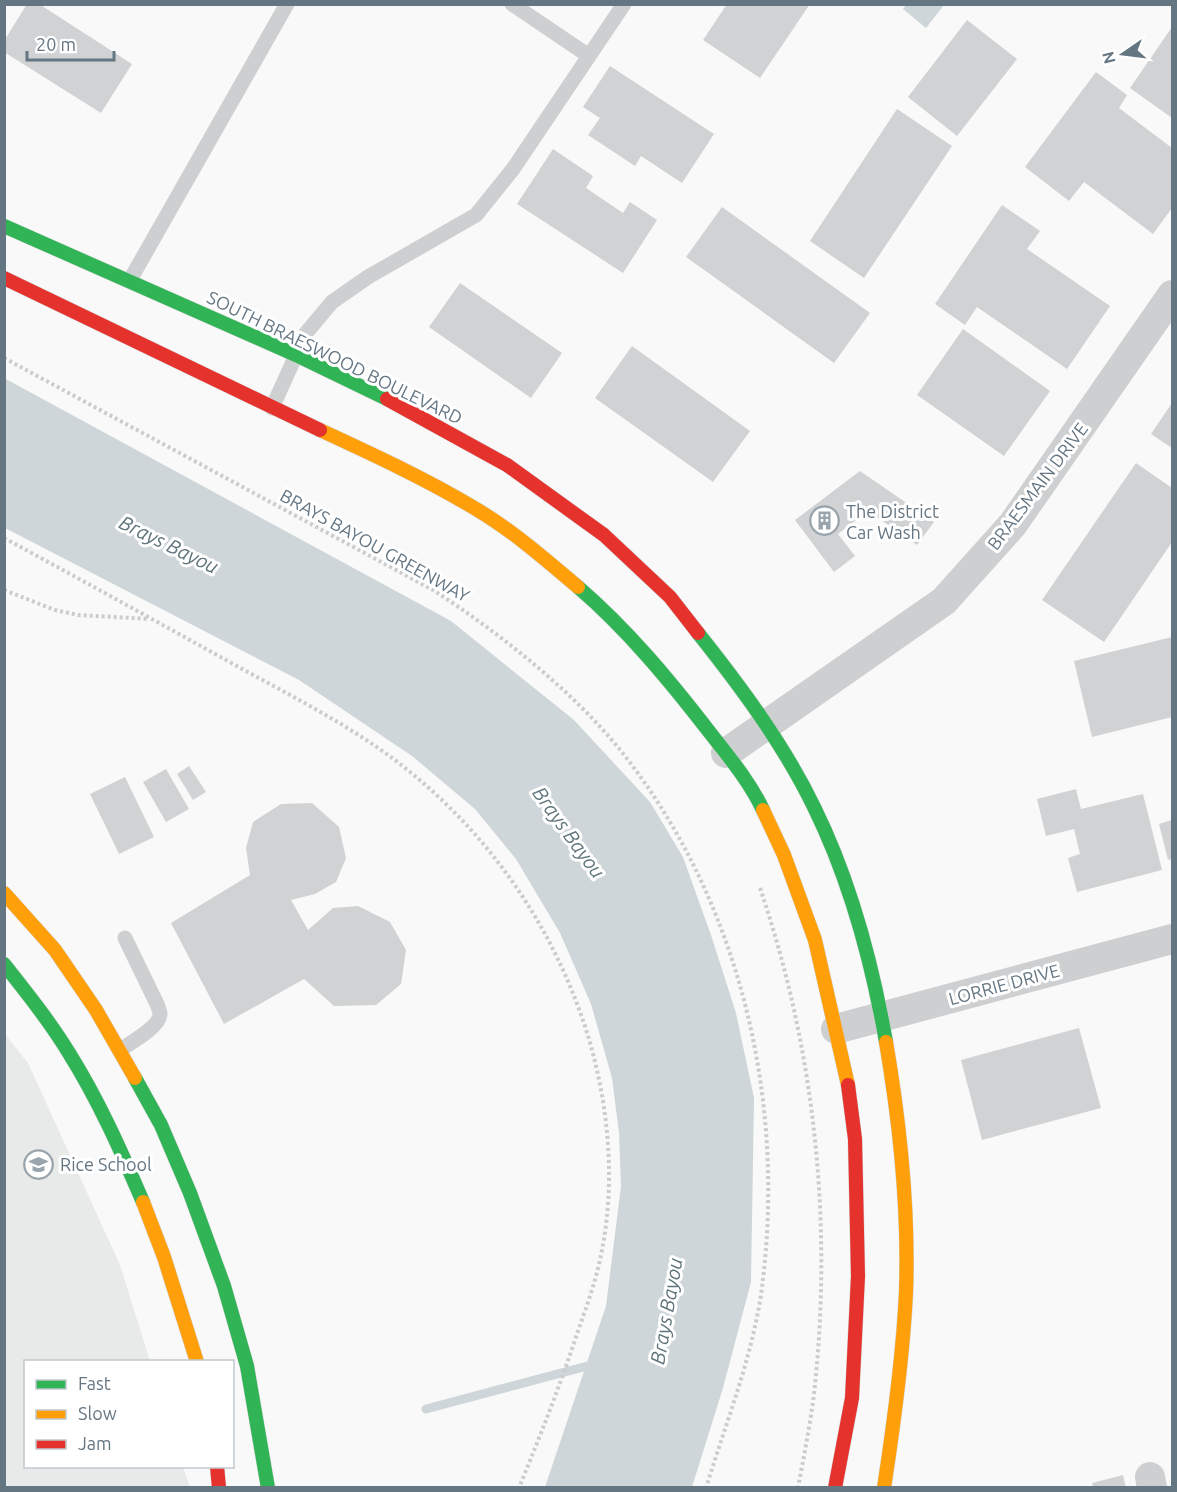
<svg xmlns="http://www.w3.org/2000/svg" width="1177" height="1492" viewBox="0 0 1177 1492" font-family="Ubuntu,sans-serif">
  <rect width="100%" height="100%" fill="#f9f9f9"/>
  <!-- built -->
  <path fill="#e8e9e9" d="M 4,1033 L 28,1063 L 120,1265 L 150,1361 L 26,1362 L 26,1466 L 183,1467 L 190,1487 L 5,1487 Z"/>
  <!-- water -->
  <g fill="#ced6d9">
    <path d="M 907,4 L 944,4 L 944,5 L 926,28 L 903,9 Z"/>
    <path d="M 4,378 L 451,621 L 574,720 L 650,802 L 683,857 L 711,935 L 736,1013 L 754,1098 L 751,1282 L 723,1388 L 692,1487 L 545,1487 L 606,1306 L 621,1186 L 619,1133 L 612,1078 L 591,1004 L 560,933 L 516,859 L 475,809 L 412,756 L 299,680 L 5,528 Z"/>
  </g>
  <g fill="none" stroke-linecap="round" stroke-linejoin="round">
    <!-- stream -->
    <path stroke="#ced6d9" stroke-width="9" d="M 426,1409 L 595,1364"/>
  </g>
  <!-- building -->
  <g fill="#d0d2d3">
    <path d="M 27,4 L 39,4 L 132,64 L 101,113 L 4,52 L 4,41 Z"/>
    <path d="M 727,4 L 810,4 L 760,78 L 703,40 Z"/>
    <path d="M 967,20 L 1017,59 L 957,136 L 908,97 Z"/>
    <path d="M 1172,27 L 1172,118 L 1130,88 Z"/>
    <path d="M 610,66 L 714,134 L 682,183 L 641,156 L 635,166 L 588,135 L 600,118 L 583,107 Z"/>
    <path d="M 1096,72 L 1127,95 L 1119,108 L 1172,148 L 1172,208 L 1153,234 L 1084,182 L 1069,201 L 1025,167 Z"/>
    <path d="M 897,109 L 952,146 L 864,278 L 810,241 Z"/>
    <path d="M 553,149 L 593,176 L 586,188 L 623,213 L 630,202 L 657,220 L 623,273 L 517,204 Z"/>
    <path d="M 1002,205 L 1040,231 L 1027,249 L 1110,306 L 1067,369 L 977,307 L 965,325 L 935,304 Z"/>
    <path d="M 722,207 L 870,313 L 834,363 L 686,257 Z"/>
    <path d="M 460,283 L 562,353 L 531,398 L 429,327 Z"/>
    <path d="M 963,329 L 1050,391 L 1004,456 L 917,395 Z"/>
    <path d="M 632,346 L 750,431 L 713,482 L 595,398 Z"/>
    <path d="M 1172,403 L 1172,448 L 1151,434 Z"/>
    <path d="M 1136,463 L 1172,488 L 1172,542 L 1104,642 L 1042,600 Z"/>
    <path d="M 860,471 L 934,522 L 917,545 L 868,511 L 838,534 L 855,556 L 834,572 L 795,520 Z"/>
    <path d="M 1172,637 L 1172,717 L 1092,737 L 1074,661 Z"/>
    <path d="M 189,766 L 206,792 L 193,800 L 177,774 Z"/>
    <path d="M 166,769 L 189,809 L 166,822 L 143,782 Z"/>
    <path d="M 125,777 L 154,837 L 119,854 L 90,794 Z"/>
    <path d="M 1076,789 L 1081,809 L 1143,794 L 1162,870 L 1077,892 L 1068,858 L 1080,854 L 1074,829 L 1046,836 L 1037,799 Z"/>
    <path d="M 312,803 L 339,827 L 346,858 L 336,882 L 315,894 L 291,900 L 308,930 L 333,908 L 358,906 L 390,922 L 406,950 L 401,984 L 376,1005 L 334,1006 L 304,979 L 224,1024 L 171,923 L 250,875 L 246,848 L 253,822 L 281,804 Z"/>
    <path d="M 1172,820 L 1172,859 L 1168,860 L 1159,824 Z"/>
    <path d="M 1079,1028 L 1101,1108 L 982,1140 L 961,1060 Z"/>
    <path d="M 1123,1475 L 1126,1488 L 1093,1488 L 1092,1483 Z"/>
  </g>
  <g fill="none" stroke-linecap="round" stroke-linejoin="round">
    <defs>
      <g id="fast">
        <path d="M 4,226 L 296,355 L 387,399"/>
        <path d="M 578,587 C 628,630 670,681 711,734 C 729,757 750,782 763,810"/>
        <path d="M 698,633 C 741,687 784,745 814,807 C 850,880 872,962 886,1042"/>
        <path d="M 4,964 C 27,993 50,1022 69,1053 C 99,1101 121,1151 143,1202"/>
        <path d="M 135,1078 L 161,1125 L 190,1193 L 224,1286 L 247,1366 L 268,1488"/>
      </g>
      <g id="slow">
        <path d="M 320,430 C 372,454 426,479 476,509 C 513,531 545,559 578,587"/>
        <path d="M 763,810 L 784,855 L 815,940 L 848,1085"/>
        <path d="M 4,893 L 55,950 L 96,1010 L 135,1078"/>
        <path d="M 143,1202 L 164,1257 L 197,1362"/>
        <path d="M 884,1488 C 894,1423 903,1358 906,1292 C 909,1208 900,1124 886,1042"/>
      </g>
      <g id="jam">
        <path d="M 4,278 L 320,430"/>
        <path d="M 387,399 L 507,465 L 604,535 L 670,597 L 698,633"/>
        <path d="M 217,1466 L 219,1488"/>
        <path d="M 835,1488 L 852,1398 L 858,1276 L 855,1139 L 848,1085"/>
      </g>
    </defs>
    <!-- fast casing -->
    <use href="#fast" stroke="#d5d6d7" stroke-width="15"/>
    <!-- slow casing -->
    <use href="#slow" stroke="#d5d6d7" stroke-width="15"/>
    <!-- jam casing -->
    <use href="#jam" stroke="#d5d6d7" stroke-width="15"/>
    <!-- path -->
    <g stroke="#cbcccd" stroke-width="4" stroke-dasharray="3 3" stroke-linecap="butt">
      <path d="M 4,358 L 433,590 C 498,632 572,690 621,751 C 738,898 785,1094 763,1279 C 755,1351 727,1419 706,1488"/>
      <path d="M 4,538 C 78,578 152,619 226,660 C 285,693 347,723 400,764 C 489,833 555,928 588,1036 C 609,1106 616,1183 601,1255 C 596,1281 586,1308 577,1334 C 560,1386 540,1436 519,1488"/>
      <path d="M 4,590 L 55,610 L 78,615 L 149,619"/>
      <path d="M 760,888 C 815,1050 833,1223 814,1394 C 810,1425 804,1456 798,1488"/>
    </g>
    <!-- lane -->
    <g stroke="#cecfd0" stroke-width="15">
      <path d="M 512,4 L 589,56"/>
      <path d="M 130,280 L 287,4"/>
      <path d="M 272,408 L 306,333 L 332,302 L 368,277 L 476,215 L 513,169 L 624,4"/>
      <path d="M 120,1050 C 130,1043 160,1027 160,1014 C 160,1011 158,1007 157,1004 L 125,938"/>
    </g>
    <!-- street -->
    <g stroke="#cecfd0" stroke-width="30">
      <path d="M 726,753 L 944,601 L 1013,524 L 1172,295"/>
      <path d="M 836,1029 L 1172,939"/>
      <path d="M 1150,1477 L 1152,1488"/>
    </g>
    <!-- fast -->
    <use href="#fast" stroke="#30b455" stroke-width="14"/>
    <!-- slow -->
    <use href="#slow" stroke="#ff9f0a" stroke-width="14"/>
    <!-- jam -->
    <use href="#jam" stroke="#e5322d" stroke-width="14"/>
  </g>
  <!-- icons -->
  <defs>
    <symbol id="building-ring" viewBox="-11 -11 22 22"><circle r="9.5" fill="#fff" stroke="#99a4ac" stroke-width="1.5"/><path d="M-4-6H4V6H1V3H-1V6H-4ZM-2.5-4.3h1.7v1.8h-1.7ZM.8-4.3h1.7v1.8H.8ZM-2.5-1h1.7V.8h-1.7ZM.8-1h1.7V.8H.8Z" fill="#99a4ac"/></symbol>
    <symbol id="school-ring" viewBox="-11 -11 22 22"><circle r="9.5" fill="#fff" stroke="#99a4ac" stroke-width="1.5"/><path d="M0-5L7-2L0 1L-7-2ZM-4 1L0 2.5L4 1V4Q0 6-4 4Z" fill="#99a4ac"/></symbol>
  </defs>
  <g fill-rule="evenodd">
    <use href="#building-ring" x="808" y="504" width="33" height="33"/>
    <use href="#school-ring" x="22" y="1148" width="33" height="33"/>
  </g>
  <g text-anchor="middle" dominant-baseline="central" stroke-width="6" stroke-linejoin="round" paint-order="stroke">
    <!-- street labels -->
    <g font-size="18" fill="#657683" stroke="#fff">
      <text transform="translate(335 357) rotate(26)">SOUTH BRAESWOOD BOULEVARD</text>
      <text transform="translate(1037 486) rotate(-53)">BRAESMAIN DRIVE</text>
      <text transform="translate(375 545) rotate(29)">BRAYS BAYOU GREENWAY</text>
      <text transform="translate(1004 984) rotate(-15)">LORRIE DRIVE</text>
    </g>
    <!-- poi labels -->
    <g font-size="18" fill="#657683" stroke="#fff" text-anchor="start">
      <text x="846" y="511">The District<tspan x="846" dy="21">Car Wash</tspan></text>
      <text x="60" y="1164">Rice School</text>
    </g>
    <!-- water labels -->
    <g font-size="20" font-style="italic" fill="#60757c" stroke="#fff">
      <text transform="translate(169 544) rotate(26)">Brays Bayou</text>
      <text transform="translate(569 832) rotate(54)">Brays Bayou</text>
      <text transform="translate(666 1311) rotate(-80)">Brays Bayou</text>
    </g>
  </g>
  <!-- border -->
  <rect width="1177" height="1492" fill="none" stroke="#657683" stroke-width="12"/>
  <!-- legend -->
  <rect x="24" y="1360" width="210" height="108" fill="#ffffff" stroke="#c1c8cd" stroke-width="1.5"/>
  <rect x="36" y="1380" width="30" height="9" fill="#30b455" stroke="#c1c8cd" stroke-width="1.5"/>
  <text x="78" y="1390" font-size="18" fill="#657683">Fast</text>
  <rect x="36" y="1410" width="30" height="9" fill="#ff9f0a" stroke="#c1c8cd" stroke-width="1.5"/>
  <text x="78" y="1420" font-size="18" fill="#657683">Slow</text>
  <rect x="36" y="1440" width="30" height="9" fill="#e5322d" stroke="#c1c8cd" stroke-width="1.5"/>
  <text x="78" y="1450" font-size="18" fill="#657683">Jam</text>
  <!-- north arrow -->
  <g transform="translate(1123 54) rotate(256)" stroke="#ffffff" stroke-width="4.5" paint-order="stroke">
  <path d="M0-4.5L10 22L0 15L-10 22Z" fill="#657683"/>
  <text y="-9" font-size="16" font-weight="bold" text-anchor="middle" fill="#657683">N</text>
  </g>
  <!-- scale -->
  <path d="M27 51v9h87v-9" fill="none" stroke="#657683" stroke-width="3"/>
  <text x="36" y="51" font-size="18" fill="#657683" stroke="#ffffff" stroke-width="4.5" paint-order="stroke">20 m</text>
</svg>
